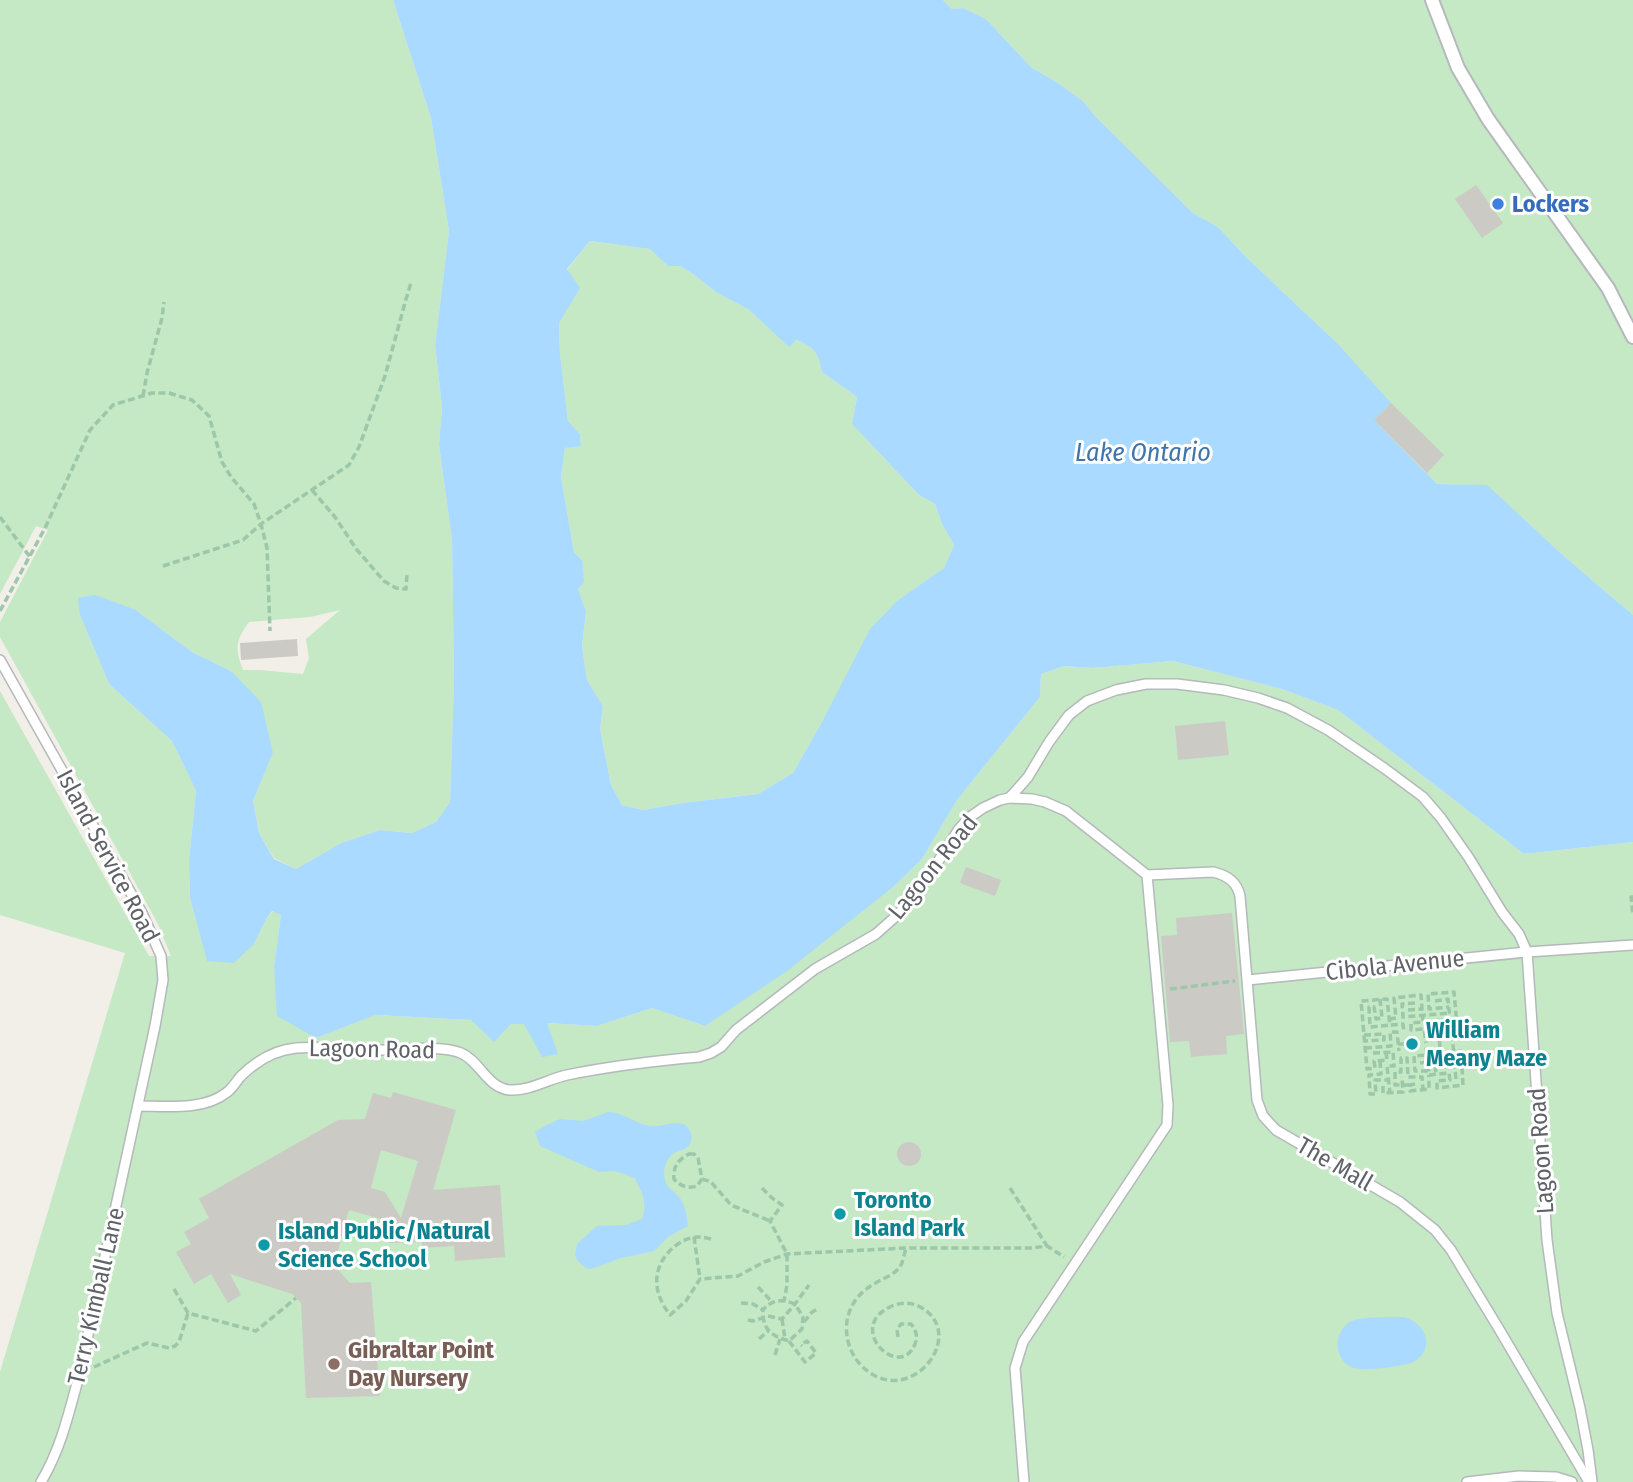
<svg xmlns="http://www.w3.org/2000/svg" width="1633" height="1482" viewBox="0 0 1633 1482" font-family="'Fira Sans Condensed',sans-serif">
  <rect width="100%" height="100%" fill="#f1efe8"/>
  <!-- green -->
  <g fill="#c5e8c5" fill-rule="evenodd">
    <path d="M 0,0 L 393,0 L 431,118 L 449,231 L 435,345 L 442,407 L 439,445 L 452,540 L 454,681 L 450,802 L 436,822 L 412,833 L 380,830 L 341,843 L 296,869 L 274,858 L 259,833 L 253,801 L 273,753 L 231,671 L 192,652 L 136,610 L 80,615 L 109,684 L 172,741 L 196,791 L 189,860 L 190,898 L 207,960 L 254,944 L 267,918 L 273,911 L 281,915 L 274,967 L 276,989 L 316,1038 L 374,1015 L 471,1020 L 511,1024 L 546,1023 L 597,1026 L 652,1008 L 705,1026 L 893,887 L 922,859 L 957,800 L 1040,697 L 1041,674 L 1064,666 L 1093,668 L 1173,661 L 1282,689 L 1338,710 L 1524,854 L 1633,842 L 1633,1482 L 0,1482 L 0,1372 L 125,953 L 0,915 L 0,691 L 149,956 L 171,956 L 158,924 L 0,637 L 0,622 L 48,530 L 36,526 L 0,594 ZM 340,610 L 306,639 L 309,658 L 303,674 L 260,670 L 243,670 C 235,649 235,641 249,622 L 310,617 Z"/>
    <path d="M 943,0 L 1633,0 L 1633,615 L 1565,557 L 1487,486 L 1437,484 L 1374,420 L 1337,343 L 1247,258 L 1218,227 L 1193,213 L 1095,116 L 1083,101 L 1058,83 L 1031,67 L 986,19 L 963,8 L 952,9 Z"/>
    <path d="M 590,241 L 651,249 L 668,266 L 680,266 L 693,274 L 717,293 L 748,309 L 789,346 L 796,340 C 815,347 818,353 822,372 L 857,397 L 852,424 L 919,495 L 935,504 L 942,524 L 954,545 L 944,568 L 898,600 L 823,720 L 793,773 L 758,794 L 682,803 L 643,810 L 622,805 L 611,785 L 600,729 L 603,706 L 587,680 L 582,646 L 586,613 L 578,589 L 582,560 L 574,552 L 561,477 L 565,448 L 581,445 L 580,434 L 568,421 L 560,354 L 559,322 L 579,288 L 567,270 Z"/>
  </g>
  <!-- water -->
  <g fill="#aadaff" fill-rule="evenodd">
    <path d="M 393,0 L 943,0 L 952,9 L 963,8 L 986,19 L 1031,67 L 1058,83 L 1083,101 L 1095,116 L 1193,213 L 1218,227 L 1247,258 L 1337,343 L 1391,403 L 1374,420 L 1437,484 L 1487,485 L 1565,557 L 1633,615 L 1633,842 L 1524,854 L 1338,710 L 1282,689 L 1173,661 L 1093,668 L 1064,666 L 1041,674 L 1040,697 L 957,800 L 922,859 L 893,887 L 787,971 L 705,1026 L 652,1008 L 597,1026 L 547,1023 L 558,1054 L 542,1057 L 524,1024 L 511,1024 L 494,1042 L 471,1020 L 375,1015 L 316,1038 L 277,1016 L 274,967 L 281,915 L 272,911 L 267,918 L 254,944 L 234,963 L 207,961 L 190,898 L 189,860 L 196,791 L 172,741 L 109,684 L 80,615 L 78,598 L 95,595 L 136,610 L 192,652 L 231,671 L 261,702 L 273,753 L 253,801 L 259,833 L 274,859 L 296,869 L 341,843 L 380,830 L 412,833 L 436,822 L 450,802 L 454,681 L 452,540 L 439,445 L 442,407 L 435,345 L 449,231 L 431,118 ZM 590,241 L 650,249 L 668,266 L 680,266 L 693,274 L 717,293 L 748,309 L 789,347 L 796,340 C 815,347 818,353 822,372 L 857,397 L 852,424 L 919,495 L 935,504 L 942,524 L 954,545 L 944,568 L 898,600 L 870,629 L 823,720 L 793,773 L 758,794 L 682,803 L 643,810 L 622,805 L 611,785 L 600,729 L 603,706 L 587,680 L 582,646 L 586,612 L 578,589 L 584,582 L 582,560 L 574,552 L 561,477 L 565,448 L 581,446 L 580,434 L 568,421 L 560,354 L 559,323 L 580,288 L 567,269 Z"/>
    <path d="M 608,1112 C 623,1112 634,1123 649,1126 C 660,1128 677,1119 685,1125 C 693,1131 694,1143 686,1148 C 681,1151 680,1150 676,1152 C 668,1155 664,1166 664,1174 C 665,1187 671,1188 678,1196 C 685,1203 687,1216 688,1226 L 668,1237 L 654,1251 L 621,1258 L 591,1269 L 586,1268 L 577,1260 L 575,1255 L 577,1244 L 597,1226 L 626,1225 L 642,1219 C 648,1202 642,1193 635,1178 L 615,1171 L 599,1172 L 540,1146 L 535,1132 L 545,1126 L 560,1119 L 583,1121 Z"/>
    <path d="M 1404,1317 C 1425,1323 1436,1347 1415,1361 C 1408,1366 1371,1370 1361,1369 C 1336,1369 1329,1335 1350,1322 C 1361,1316 1390,1317 1404,1317 Z"/>
  </g>
  <!-- building -->
  <g fill="#cccac5" fill-rule="evenodd">
    <path d="M 1476,185 L 1503,223 L 1482,238 L 1455,199 Z"/>
    <path d="M 1391,403 L 1444,455 L 1427,473 L 1374,420 Z"/>
    <path d="M 297,639 L 298,656 L 241,660 L 240,643 Z"/>
    <path d="M 1225,721 L 1229,755 L 1178,760 L 1175,726 Z"/>
    <path d="M 966,867 L 1001,880 L 995,896 L 960,883 Z"/>
    <path d="M 1232,913 L 1244,1034 L 1226,1036 L 1227,1054 L 1191,1057 L 1189,1041 L 1170,1042 L 1161,936 L 1177,935 L 1176,918 Z"/>
    <path d="M 393,1092 L 456,1110 L 433,1190 L 500,1185 L 505,1257 L 455,1261 L 454,1246 L 422,1248 L 422,1242 L 389,1243 L 388,1221 L 349,1210 L 334,1265 L 350,1283 L 371,1282 L 380,1396 L 306,1398 L 301,1303 L 292,1294 L 230,1274 L 241,1295 L 228,1303 L 211,1274 L 194,1284 L 176,1252 L 191,1244 L 184,1232 L 209,1218 L 199,1199 L 338,1120 L 365,1119 L 373,1093 L 391,1098 ZM 381,1150 L 418,1161 L 401,1218 L 385,1192 L 371,1188 Z"/>
    <circle cx="909" cy="1154" r="12"/>
  </g>
  <g fill="none" stroke-linecap="round" stroke-linejoin="round">
    <defs>
      <g id="service">
        <path d="M 0,660 L 142,913 L 161,956 L 163,980 L 155,1026 L 79,1376 C 69,1412 61,1449 41,1482"/>
        <path d="M 1009,798 L 1032,799 L 1045,802 L 1066,811 L 1147,875 L 1213,872 C 1227,875 1237,882 1240,896 L 1257,1100 L 1263,1116 L 1276,1130 L 1400,1202 L 1435,1230 L 1451,1250 L 1499,1329 L 1589,1482"/>
        <path d="M 1248,980 L 1527,952 L 1633,945"/>
        <path d="M 138,1106 C 165,1106 203,1111 226,1093 C 232,1089 236,1082 240,1077 C 255,1062 274,1050 296,1048 C 319,1046 351,1050 376,1050 C 399,1051 439,1044 461,1053 C 480,1061 487,1088 510,1090 C 530,1091 548,1079 567,1075 C 610,1066 654,1061 699,1057 L 711,1053 L 721,1047 L 736,1030 L 815,969 L 876,934 L 895,917 L 917,894 L 959,829 L 970,817 L 983,808 L 1000,800 L 1009,798 L 1014,793 L 1028,777 L 1049,742 L 1069,715 L 1087,701 L 1116,690 L 1146,684 L 1177,684 L 1224,690 L 1258,698 L 1287,708 L 1328,730 L 1384,768 L 1423,797 L 1441,818 L 1469,858 L 1502,912 L 1519,934 L 1527,952 L 1547,1240 L 1557,1313 L 1580,1408 L 1588,1450 L 1592,1482"/>
        <path d="M 1024,1482 L 1015,1368 L 1023,1342 L 1167,1125 L 1168,1105 L 1147,875"/>
        <path d="M 1467,1482 L 1519,1476 L 1556,1477 L 1572,1482"/>
      </g>
      <path id="pedestrian" d="M 1432,0 L 1458,68 L 1488,119 L 1608,288 L 1633,337"/>
    </defs>
    <!-- service casing -->
    <use href="#service" stroke="#b5b8bc" stroke-width="12"/>
    <!-- pedestrian casing -->
    <use href="#pedestrian" stroke="#b5b8bc" stroke-width="16"/>
    <!-- path -->
    <g stroke="#9cc7a9" stroke-width="3.5" stroke-dasharray="7 3.5" stroke-linecap="butt">
      <path d="M 143,396 L 147,373 L 162,318 L 164,302"/>
      <path d="M 312,490 L 335,517 L 357,550 L 384,581 L 396,588 L 406,589 L 407,574"/>
      <path d="M 0,517 L 30,557"/>
      <path d="M 163,566 L 243,540 L 261,524 L 349,465 L 359,447 L 385,376 L 406,299 L 411,283"/>
      <path d="M 0,611 L 45,528 L 90,430 L 113,405 L 152,393 L 169,393 L 192,400 L 209,416 L 222,462 L 231,477 L 254,504 L 261,524 L 267,548 L 270,631"/>
      <path d="M 1633,897 L 1631,897 L 1633,915"/>
      <path d="M 1170,989 L 1235,981"/>
      <path d="M 1380,999 L 1382,1018 L 1376,1019 L 1374,1007 L 1369,1007 L 1370,1027 L 1390,1025"/>
      <path d="M 1435,1001 L 1448,999 L 1452,1039 L 1469,1037"/>
      <path d="M 1415,1003 L 1402,1004 L 1403,1017 L 1450,1013"/>
      <path d="M 1408,1010 L 1422,1009"/>
      <path d="M 1389,1019 L 1396,1018 L 1394,998 L 1421,995 L 1423,1022 L 1411,1023 L 1411,1030 L 1424,1029 L 1426,1043"/>
      <path d="M 1444,1020 L 1431,1021 L 1431,1027 L 1457,1025 L 1454,992 L 1428,994 L 1429,1009 L 1449,1007"/>
      <path d="M 1364,1035 L 1384,1034 L 1384,1040 L 1364,1041"/>
      <path d="M 1398,1044 L 1412,1044"/>
      <path d="M 1365,1048 L 1391,1046 L 1390,1032 L 1397,1032 L 1399,1051"/>
      <path d="M 1386,1052 L 1387,1060 L 1374,1061 L 1375,1068 L 1367,1069 L 1361,1001 L 1387,999 L 1390,1025 L 1403,1024 L 1404,1032"/>
      <path d="M 1373,1053 L 1393,1052 L 1394,1066 L 1387,1066 L 1390,1093"/>
      <path d="M 1426,1055 L 1426,1049 L 1440,1049 L 1439,1034 L 1432,1034 L 1432,1042"/>
      <path d="M 1434,1055 L 1436,1075"/>
      <path d="M 1380,1061 L 1381,1074 L 1369,1075 L 1370,1094 L 1376,1094 L 1375,1080 L 1389,1080"/>
      <path d="M 1420,1063 L 1428,1062 L 1429,1075 L 1449,1073 L 1450,1080 L 1437,1081 L 1437,1088 L 1463,1085 L 1461,1051 L 1454,1052 L 1452,1039"/>
      <path d="M 1448,1067 L 1443,1067 L 1442,1061 L 1447,1060 L 1447,1053 L 1454,1052"/>
      <path d="M 1428,1071 L 1415,1071 L 1414,1056 L 1441,1054"/>
      <path d="M 1456,1079 L 1454,1060 L 1461,1059"/>
      <path d="M 1415,1084 L 1410,1085 L 1410,1091 L 1429,1089 L 1429,1075"/>
      <path d="M 1410,1085 L 1395,1085 L 1395,1072 L 1401,1072 L 1401,1058 L 1407,1058 L 1408,1077 L 1422,1077 L 1423,1090"/>
      <path d="M 1383,1086 L 1383,1093 L 1403,1092 L 1402,1077"/>
      <path d="M 689,1154 L 694,1154 L 698,1158 L 702,1179 L 697,1186 C 688,1189 680,1186 674,1179 C 673,1166 678,1160 689,1154 Z"/>
      <path d="M 702,1179 L 711,1182 L 731,1205 L 770,1221"/>
      <path d="M 762,1188 L 772,1198 L 782,1205 L 770,1221 L 787,1254 L 787,1285 L 784,1301"/>
      <path d="M 1010,1188 L 1047,1246"/>
      <path d="M 694,1237 L 700,1279"/>
      <path d="M 711,1239 C 697,1235 687,1237 675,1246 C 651,1266 652,1292 670,1315 L 686,1301 L 700,1279 L 738,1276 L 764,1262 L 787,1254 L 906,1248 L 1032,1248 L 1047,1246 L 1064,1257"/>
      <path d="M 758,1287 L 772,1302"/>
      <path d="M 174,1289 L 188,1313 L 256,1331 L 296,1298"/>
      <path d="M 741,1303 L 753,1304 L 763,1310 C 772,1299 783,1299 795,1304 L 803,1317 L 802,1329 L 789,1341 C 772,1336 762,1330 763,1310"/>
      <path d="M 782,1319 L 785,1339"/>
      <path d="M 748,1320 L 753,1321 L 768,1316 L 782,1319 L 795,1304 L 809,1285"/>
      <path d="M 804,1322 L 812,1312 L 818,1309"/>
      <path d="M 898,1337 L 897,1330 L 901,1324 L 911,1324 C 916,1330 918,1336 915,1344 C 900,1382 843,1327 892,1306 C 902,1302 913,1302 922,1308 C 970,1337 905,1415 859,1363 C 848,1350 843,1330 849,1313 C 854,1297 867,1287 881,1280 C 887,1277 894,1274 899,1268 C 903,1263 904,1255 906,1248"/>
      <path d="M 759,1339 L 768,1331"/>
      <path d="M 789,1341 L 805,1362 L 816,1353 L 807,1341 L 801,1345 L 802,1346"/>
      <path d="M 775,1355 L 780,1339"/>
      <path d="M 94,1367 L 147,1343 L 169,1348 L 175,1346 L 179,1342 L 188,1313"/>
    </g>
    <!-- service -->
    <use href="#service" stroke="#fff" stroke-width="9"/>
    <!-- pedestrian -->
    <use href="#pedestrian" stroke="#fff" stroke-width="12"/>
  </g>
  <!-- markers -->
  <circle fill="#3f7fe0" stroke="#fff" stroke-width="2.5" cx="1498" cy="204" r="7"/>
  <g fill="#0f9aa8" stroke="#fff" stroke-width="2.5">
    <circle cx="1412" cy="1044" r="7"/>
    <circle cx="840" cy="1214" r="7"/>
    <circle cx="264" cy="1245" r="7"/>
  </g>
  <circle fill="#8d6e63" stroke="#fff" stroke-width="2.5" cx="334" cy="1364" r="7"/>
  <g text-anchor="middle" dominant-baseline="central" stroke-width="6" stroke-linejoin="round" paint-order="stroke">
    <!-- shop labels -->
    <g font-size="24" font-weight="bold" fill="#366cbe" stroke="#fff" text-anchor="start">
      <text x="1512" y="204">Lockers</text>
    </g>
    <!-- street labels -->
    <g font-size="24" fill="#5f6368" stroke="#fff">
      <text transform="translate(108 856) rotate(62)">Island Service Road</text>
      <text transform="translate(933 867) rotate(-51)">Lagoon Road</text>
      <text transform="translate(1395 965) rotate(-6)">Cibola Avenue</text>
      <text transform="translate(372 1049) rotate(1)">Lagoon Road</text>
      <text transform="translate(1541 1151) rotate(-94)">Lagoon Road</text>
      <text transform="translate(1335 1164) rotate(30)">The Mall</text>
      <text transform="translate(96 1296) rotate(-77)">Terry Kimball Lane</text>
    </g>
    <!-- culture labels -->
    <g font-size="24" font-weight="bold" fill="#0d838f" stroke="#fff" text-anchor="start">
      <text x="1426" y="1030">William<tspan x="1426" dy="28">Meany Maze</tspan></text>
      <text x="854" y="1200">Toronto<tspan x="854" dy="28">Island Park</tspan></text>
      <text x="278" y="1231">Island Public/Natural<tspan x="278" dy="28">Science School</tspan></text>
    </g>
    <!-- education labels -->
    <g font-size="24" font-weight="bold" fill="#785e54" stroke="#fff" text-anchor="start">
      <text x="348" y="1350">Gibraltar Point<tspan x="348" dy="28">Day Nursery</tspan></text>
    </g>
    <!-- water labels -->
    <g font-size="26" font-style="italic" fill="#4174aa" stroke="#fff">
      <text x="1143" y="452">Lake Ontario</text>
    </g>
  </g>
</svg>
